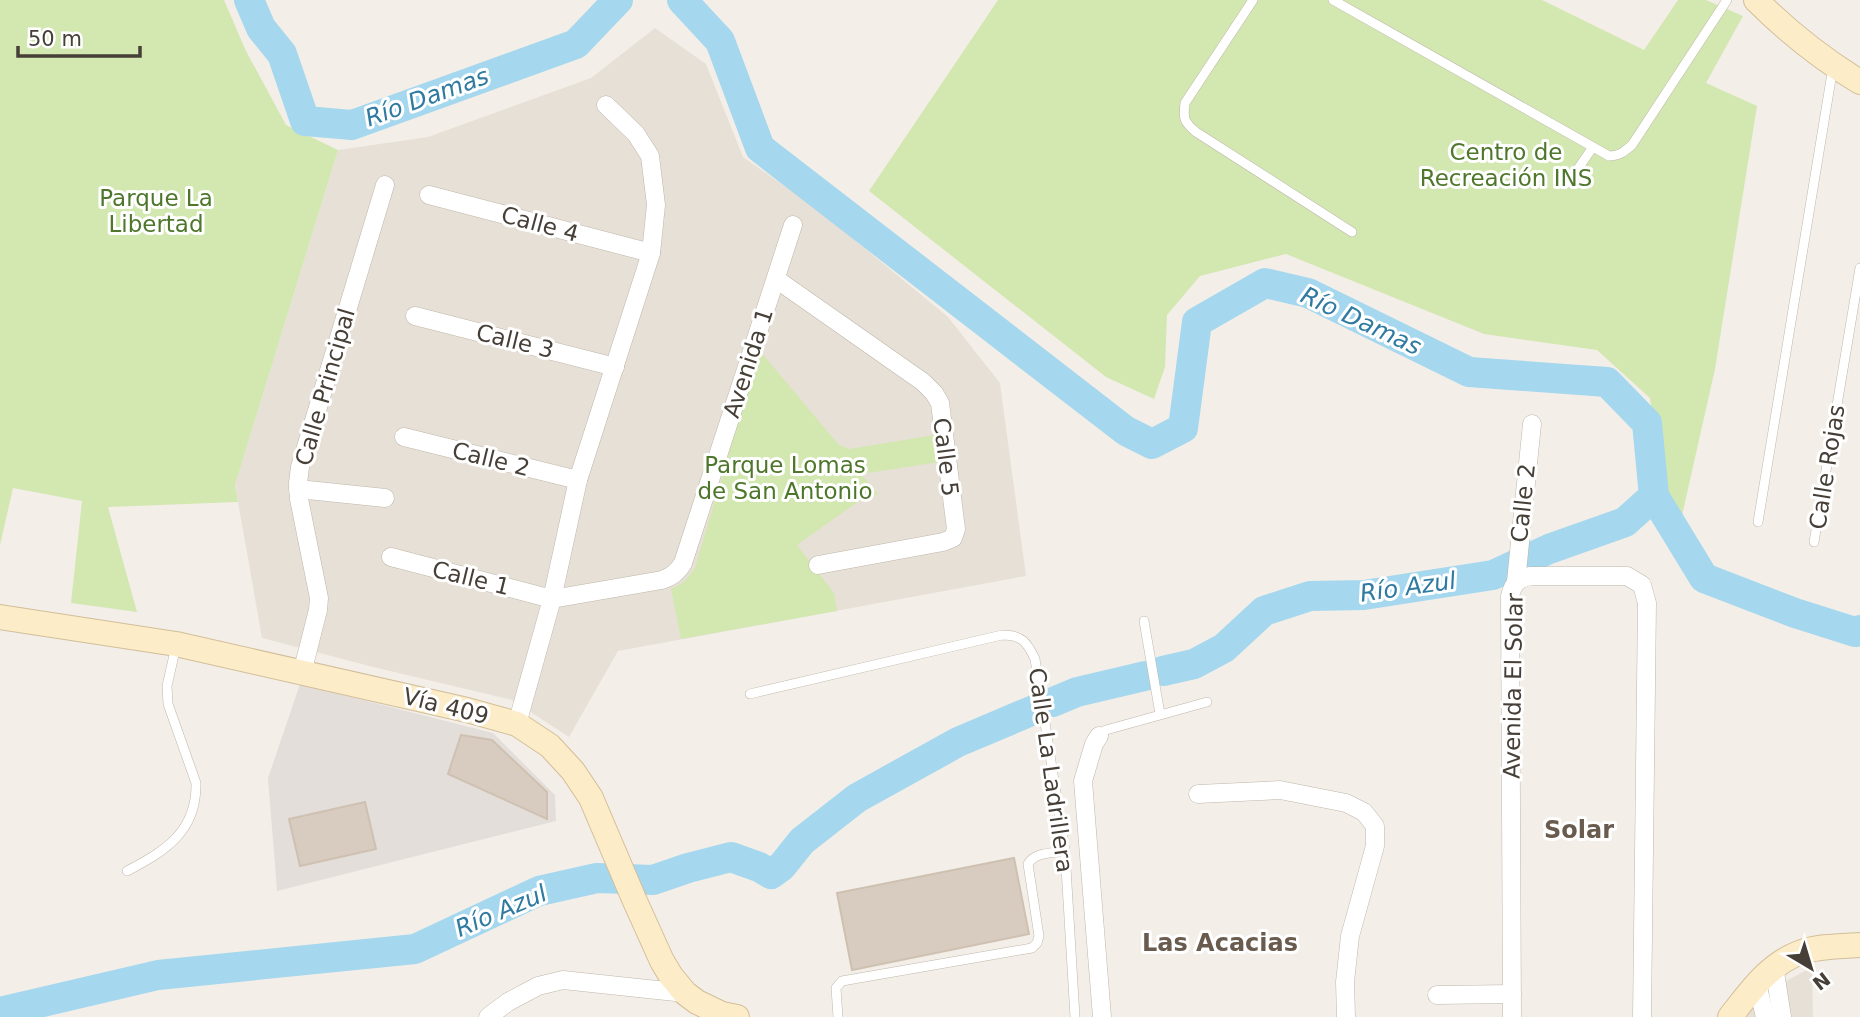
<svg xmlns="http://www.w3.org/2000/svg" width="1860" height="1017" viewBox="0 0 1860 1017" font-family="'DejaVu Sans',sans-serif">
  <rect width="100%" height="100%" fill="#f3efe8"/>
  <!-- residential -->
  <g fill="#e7e0d6">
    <path d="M 655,28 L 706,64 L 743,157 L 816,208 L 948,317 L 1000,383 L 1026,576 L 618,651 L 569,737 L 512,700 L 373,667 L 262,638 L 235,485 L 338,150 L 428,137 L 591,78 Z"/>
    <path d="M 1812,967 L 1813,1017 L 1746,1017 L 1768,991 Z"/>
  </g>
  <!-- industrial -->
  <path fill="#e3ded9" d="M 300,684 L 493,733 L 555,795 L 556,821 L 277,891 L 268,778 Z"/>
  <!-- green -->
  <g fill="#d3e7b1">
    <path d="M 0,0 L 224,0 L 246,51 L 286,125 L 338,150 L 235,485 L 238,502 L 108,507 L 137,612 L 71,603 L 82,501 L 13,488 L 0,545 Z"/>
    <path d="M 998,0 L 1542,0 L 1644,50 L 1678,0 L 1706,0 L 1743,16 L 1706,83 L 1757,106 L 1715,369 L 1681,520 L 1663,493 L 1650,398 L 1597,350 L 1484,334 L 1286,254 L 1200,276 L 1167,315 L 1165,367 L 1154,399 L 1106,377 L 869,191 Z"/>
    <path d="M 759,350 L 839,445 L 849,449 L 935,435 L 940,462 L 861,474 L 878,494 L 859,501 L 797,545 L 834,593 L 837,611 L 681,639 L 671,589 L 684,582 L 695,568 Z"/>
  </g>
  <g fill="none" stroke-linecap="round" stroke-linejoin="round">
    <!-- river -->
    <g stroke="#a5d7ee" stroke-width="30">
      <path d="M 249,0 L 261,28 L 282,54 L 305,121 L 352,125 L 576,44 L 618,0"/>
      <path d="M 682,0 L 720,41 L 760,148 L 1126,431 L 1152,444 L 1183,428 L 1197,322 L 1265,283 L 1308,293 L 1469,372 L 1607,382 L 1647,423 L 1654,496 L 1704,578 L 1795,613 L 1855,632 L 1860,630"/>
      <path d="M 1163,671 L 1194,664 L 1224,648 L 1264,611 L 1310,596 L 1364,595 L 1493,575 L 1549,549 L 1625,522 L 1654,496"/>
      <path d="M 1053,702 L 1077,692 L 1145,676"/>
      <path d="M 0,1012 L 158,975 L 415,949 L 539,891 L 597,878 L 653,880 L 688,868 L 731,857 L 759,867 L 771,874 L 782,866 L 802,841 L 857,798 L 958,742 L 1036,709"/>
    </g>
  </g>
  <!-- building -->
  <g fill="#d8ccc0" stroke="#cfc1b1" stroke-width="2">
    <path d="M 461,735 L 492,740 L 547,792 L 547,819 L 448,774 Z"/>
    <path d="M 365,802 L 376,849 L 300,866 L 289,819 Z"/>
    <path d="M 1014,858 L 1029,934 L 852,970 L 837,893 Z"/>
  </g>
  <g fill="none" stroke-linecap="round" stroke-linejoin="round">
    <defs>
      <g id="lane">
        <path d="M 1253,0 L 1185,103 C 1183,119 1184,122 1196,132 L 1352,232"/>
        <path d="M 1333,0 L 1609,156 C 1619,156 1624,152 1632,145 L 1727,0"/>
        <path d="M 1568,183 L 1593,147"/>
        <path d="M 1758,522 L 1833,67"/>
        <path d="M 1814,542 L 1860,268"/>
        <path d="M 1144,621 L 1160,714"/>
        <path d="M 750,694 L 1002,635 C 1022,635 1027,642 1035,659 L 1065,851 L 1075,1017"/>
        <path d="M 1099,736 L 1106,730 L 1207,702"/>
        <path d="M 127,871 C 165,851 197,832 196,783 L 168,704 L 167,686 L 176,646"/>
        <path d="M 838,1017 L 836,988 L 842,981 L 1032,948 L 1037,943 L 1039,936 L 1028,864 C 1035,852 1052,853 1065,851"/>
      </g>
      <g id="street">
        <path d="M 429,195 L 651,253"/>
        <path d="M 776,279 L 923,382 L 934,393 L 940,403 L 956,529 L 953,538 L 943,542 L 818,565"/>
        <path d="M 415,316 L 615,367"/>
        <path d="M 404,437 L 578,480"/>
        <path d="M 298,489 L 385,498"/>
        <path d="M 391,557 L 552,599 L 578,480 L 651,253 L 656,205 L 650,156 L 636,134 L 606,105"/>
        <path d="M 1516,582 L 1532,424"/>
        <path d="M 302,673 L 318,610 L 319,598 L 299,499 L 298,483 L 300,467 L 385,185"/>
        <path d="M 517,724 L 552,599 L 662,580 C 672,576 677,573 683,563 L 793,225"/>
        <path d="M 1099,736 L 1094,744 L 1083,781 L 1102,1017"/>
        <path d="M 1198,794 L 1280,790 L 1346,803 L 1364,812 L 1375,826 L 1375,846 L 1350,936 L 1345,982 L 1346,1017"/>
        <path d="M 1774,966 L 1782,1017"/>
        <path d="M 1757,983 L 1765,1017"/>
        <path d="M 1437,995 L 1512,994"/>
        <path d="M 488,1017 L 508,1002 L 538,986 L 563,980 L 685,993"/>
        <path d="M 1512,1017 L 1510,596 C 1513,583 1519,578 1531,576 L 1627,576 L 1642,585 L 1647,603 L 1642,1017"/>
      </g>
      <g id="secondary">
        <path d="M 1756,0 C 1788,32 1822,59 1860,82"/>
        <path d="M 0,617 L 176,644 L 467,710 L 517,724 L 550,746 L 573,771 L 591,798 L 634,899 L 662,961 L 671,976 L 685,993 L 697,1002 L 722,1014 L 737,1017"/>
        <path d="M 1730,1017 C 1750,992 1768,965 1799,953 C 1816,946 1842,946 1860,945"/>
      </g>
    </defs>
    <!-- lane casing -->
    <use href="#lane" stroke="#bfb6aa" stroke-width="10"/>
    <!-- street casing -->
    <use href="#street" stroke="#bfb6aa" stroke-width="19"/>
    <!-- secondary casing -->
    <use href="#secondary" stroke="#d2be99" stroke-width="26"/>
    <!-- lane -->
    <use href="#lane" stroke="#fff" stroke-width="9"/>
    <!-- street -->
    <use href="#street" stroke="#fff" stroke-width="18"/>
    <!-- secondary -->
    <use href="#secondary" stroke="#fdecc8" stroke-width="24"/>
  </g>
  <g text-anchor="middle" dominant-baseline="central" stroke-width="6" stroke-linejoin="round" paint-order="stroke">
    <!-- park labels -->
    <g font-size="23" fill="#4e772b" stroke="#fff">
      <text x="1506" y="152">Centro de<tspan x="1506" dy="26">Recreación INS</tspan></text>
      <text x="156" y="198">Parque La<tspan x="156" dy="26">Libertad</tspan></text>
      <text x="785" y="465">Parque Lomas<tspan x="785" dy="26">de San Antonio</tspan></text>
    </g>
    <!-- street labels -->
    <g font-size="23" fill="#463f37" stroke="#fff">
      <text transform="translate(540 224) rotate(15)">Calle 4</text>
      <text transform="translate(515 341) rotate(14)">Calle 3</text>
      <text transform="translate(748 363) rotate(-72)">Avenida 1</text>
      <text transform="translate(325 387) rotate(-74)">Calle Principal</text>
      <text transform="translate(946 457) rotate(83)">Calle 5</text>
      <text transform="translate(491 459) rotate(14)">Calle 2</text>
      <text transform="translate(1827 467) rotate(-81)">Calle Rojas</text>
      <text transform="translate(1523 503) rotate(-84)">Calle 2</text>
      <text transform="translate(471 578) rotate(14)">Calle 1</text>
      <text transform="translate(1513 686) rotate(-89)">Avenida El Solar</text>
      <text transform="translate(446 706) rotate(14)">Vía 409</text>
      <text transform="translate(1051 770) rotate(82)">Calle La Ladrillera</text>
    </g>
    <!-- water labels -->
    <g font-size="24" font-style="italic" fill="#2f7aa0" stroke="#fff">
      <text transform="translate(427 97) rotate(-20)">Río Damas</text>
      <text transform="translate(1361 321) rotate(25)">Río Damas</text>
      <text transform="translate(1408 587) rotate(-8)">Río Azul</text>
      <text transform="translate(501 911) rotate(-23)">Río Azul</text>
    </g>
    <!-- neighbourhood labels -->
    <g font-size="24" font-weight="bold" fill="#695c4e" stroke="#fff">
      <text x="1579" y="830">Solar</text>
      <text x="1220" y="943">Las Acacias</text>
    </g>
  </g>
  <!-- north arrow -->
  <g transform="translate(1811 968) rotate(142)" stroke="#ffffff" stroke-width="5" paint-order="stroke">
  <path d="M0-5L12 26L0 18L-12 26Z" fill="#463f37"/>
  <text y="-10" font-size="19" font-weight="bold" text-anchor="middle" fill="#463f37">N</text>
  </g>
  <!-- scale -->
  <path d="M18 46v10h122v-10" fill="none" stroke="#463f37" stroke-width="3.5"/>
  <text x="28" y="46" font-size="21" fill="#463f37" stroke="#ffffff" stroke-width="5" paint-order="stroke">50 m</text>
</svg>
